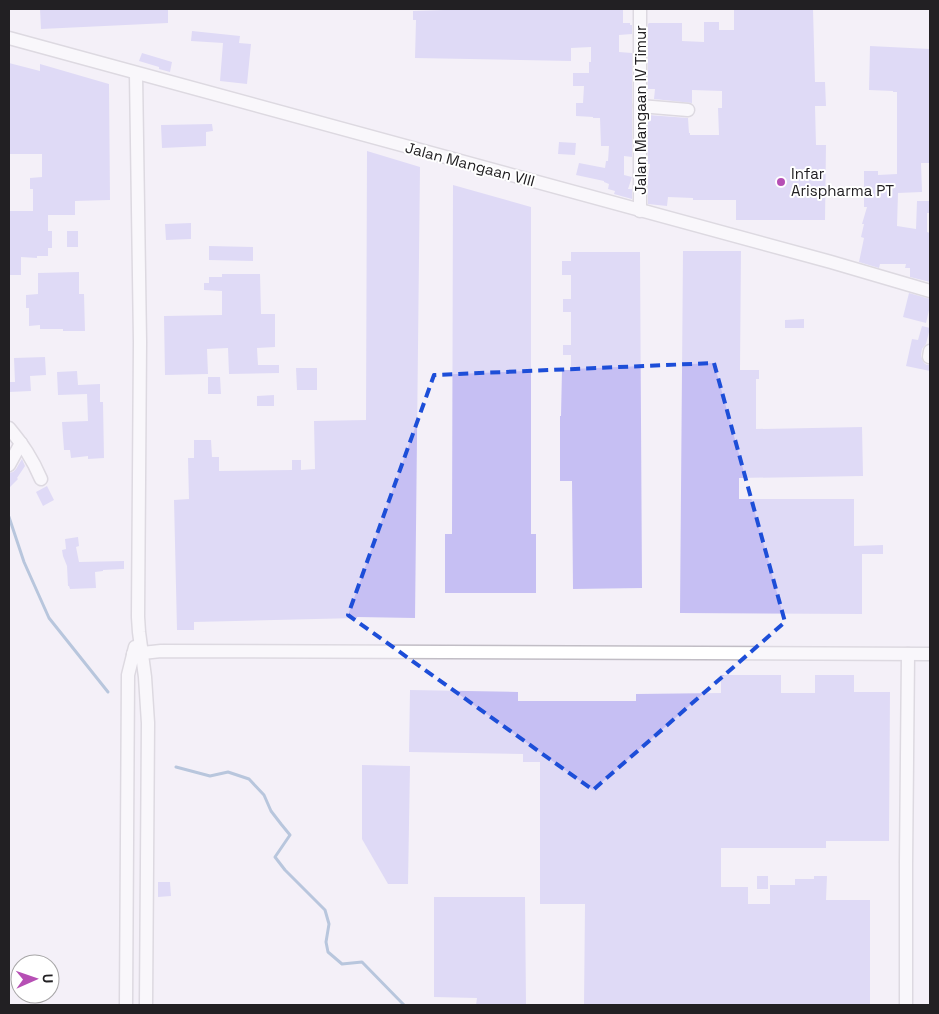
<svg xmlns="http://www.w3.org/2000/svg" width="939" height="1014" viewBox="0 0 939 1014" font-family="'Space Grotesk',sans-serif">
  <rect width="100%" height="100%" fill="#f4f0f8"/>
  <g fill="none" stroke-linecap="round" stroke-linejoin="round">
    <!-- stream -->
    <g stroke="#7093bc" stroke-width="3">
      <path d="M 9,517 L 24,562 L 49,618 L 108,692"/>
      <path d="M 176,767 L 210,776 L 228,772 L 249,779 L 264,795 L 271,811 L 281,824 L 290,835 L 275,857 L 285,870 L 325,910 L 329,924 L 326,942 L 328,952 L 342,964 L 362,962 L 404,1005"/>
    </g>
  </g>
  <!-- building -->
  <g fill="#c6bff3">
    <path d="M 40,9 L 168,9 L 168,23 L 41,29 Z"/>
    <path d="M 444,9 L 623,9 L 623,23 L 630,23 L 630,25 L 632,25 L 632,34 L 619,35 L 619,52 L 632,53 L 632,157 L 624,156 L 624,175 L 632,177 L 628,189 L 632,189 L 632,199 L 614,194 L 615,191 L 608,189 L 609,184 L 604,182 L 604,181 L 576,175 L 579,163 L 605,168 L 606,161 L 608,161 L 609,146 L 601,146 L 600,118 L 593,118 L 593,117 L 576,116 L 576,103 L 583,103 L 584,86 L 573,86 L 573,73 L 589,73 L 589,62 L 591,62 L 591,47 L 571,48 L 571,61 L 415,58 L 416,20 L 413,20 L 413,11 L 444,10 Z"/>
    <path d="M 734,9 L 813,9 L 815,82 L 825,82 L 826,106 L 815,106 L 816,145 L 826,145 L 825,220 L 736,220 L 736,200 L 693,200 L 693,198 L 668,197 L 667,206 L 648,204 L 648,178 L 650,164 L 648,164 L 648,115 L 688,118 L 689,133 L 690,133 L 690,135 L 719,135 L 718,108 L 722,108 L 722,91 L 692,90 L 692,103 L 654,99 L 655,89 L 648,89 L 648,24 L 649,23 L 682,23 L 682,41 L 704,42 L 704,22 L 719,22 L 719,30 L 734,30 Z"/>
    <path d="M 192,31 L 240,36 L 239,43 L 251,44 L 247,84 L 220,81 L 223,43 L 191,41 Z"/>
    <path d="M 870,46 L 930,49 L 930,163 L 921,163 L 922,192 L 898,193 L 897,226 L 916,229 L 917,201 L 930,201 L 930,213 L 927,213 L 927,232 L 930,233 L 930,282 L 910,277 L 910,268 L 905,268 L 906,264 L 880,264 L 879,268 L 859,262 L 864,238 L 861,237 L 864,224 L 862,224 L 867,207 L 864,207 L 864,171 L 878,171 L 878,175 L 897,174 L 897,92 L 893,92 L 893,91 L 869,90 Z"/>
    <path d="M 142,53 L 172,62 L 170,72 L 159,69 L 159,67 L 139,61 Z"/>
    <path d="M 9,63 L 40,71 L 40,64 L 109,84 L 110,200 L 75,201 L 75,215 L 48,215 L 48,231 L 52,231 L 52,248 L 48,248 L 48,256 L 37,256 L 37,258 L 21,257 L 21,275 L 9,275 L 9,211 L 33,211 L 33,189 L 30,189 L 30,178 L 42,177 L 42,154 L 9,154 Z"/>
    <path d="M 212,124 L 213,131 L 206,132 L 206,146 L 162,148 L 161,125 Z"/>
    <path d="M 559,142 L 576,143 L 575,155 L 558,154 Z"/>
    <path d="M 367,151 L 420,167 L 415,618 L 357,617 L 357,618 L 194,622 L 194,630 L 177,630 L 174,500 L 189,499 L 188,458 L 194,458 L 194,440 L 211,440 L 212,457 L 219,457 L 219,471 L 292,470 L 292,460 L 301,460 L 301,470 L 315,469 L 314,421 L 366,420 Z"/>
    <path d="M 453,185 L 531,207 L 531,534 L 536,534 L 536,593 L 445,593 L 445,534 L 452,534 Z"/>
    <path d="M 191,223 L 191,239 L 166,240 L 165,224 Z"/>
    <rect x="67" y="231" width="11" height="16"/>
    <path d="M 209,246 L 253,247 L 253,261 L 209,260 Z"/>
    <path d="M 683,251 L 741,251 L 740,370 L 759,370 L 759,379 L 756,379 L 756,429 L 862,427 L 863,476 L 739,478 L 739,499 L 854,499 L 854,546 L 883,545 L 883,554 L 862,554 L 862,614 L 680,613 Z"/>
    <path d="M 571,252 L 640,252 L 642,588 L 573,589 L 572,481 L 560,481 L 560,416 L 561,416 L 562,370 L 571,370 L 571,355 L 563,355 L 563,345 L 571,345 L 571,312 L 563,312 L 563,299 L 571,299 L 571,275 L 562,275 L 562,261 L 571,261 Z"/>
    <path d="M 79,272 L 79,294 L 84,294 L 85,331 L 63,331 L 63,329 L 40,329 L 40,325 L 29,326 L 29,308 L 26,308 L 26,295 L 38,294 L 38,273 Z"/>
    <path d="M 222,274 L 260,274 L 261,314 L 275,314 L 275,347 L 257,348 L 258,365 L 279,365 L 279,373 L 229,374 L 228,348 L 207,349 L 208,374 L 165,375 L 164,316 L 222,315 L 222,291 L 204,290 L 204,283 L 209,283 L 209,277 L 222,277 Z"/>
    <path d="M 909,293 L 930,299 L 930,306 L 926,323 L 903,317 Z"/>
    <path d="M 804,319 L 804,328 L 785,328 L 785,320 Z"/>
    <path d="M 922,326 L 930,328 L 926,344 L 922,349 L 921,356 L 924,363 L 927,365 L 930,365 L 930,371 L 906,366 L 912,339 L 918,340 Z"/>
    <path d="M 45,357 L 46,375 L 30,376 L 31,391 L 9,392 L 9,382 L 15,382 L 14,358 Z"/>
    <path d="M 296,368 L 317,368 L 317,390 L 297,390 Z"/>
    <path d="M 77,371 L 78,385 L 100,384 L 100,402 L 103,402 L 104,458 L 88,459 L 88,456 L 71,458 L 70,450 L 64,450 L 62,422 L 88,421 L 87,394 L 58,395 L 57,372 Z"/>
    <path d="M 208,377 L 220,377 L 221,394 L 208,394 Z"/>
    <path d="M 274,395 L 274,406 L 257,406 L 257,396 Z"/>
    <path d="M 22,459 L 25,466 L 17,478 L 18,479 L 9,488 L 9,473 L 13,472 L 16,469 Z"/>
    <path d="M 47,486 L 54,500 L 43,506 L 36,492 Z"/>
    <path d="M 78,537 L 79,546 L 76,547 L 79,562 L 124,561 L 124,569 L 103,570 L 103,571 L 95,572 L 96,588 L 70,589 L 69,586 L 68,586 L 67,566 L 63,556 L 62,550 L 66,549 L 65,539 Z"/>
    <path d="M 721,675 L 781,675 L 781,693 L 815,693 L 815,675 L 854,675 L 854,692 L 890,692 L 889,841 L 826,841 L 826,848 L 721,848 L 721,887 L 748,887 L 748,904 L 770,904 L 770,885 L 795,885 L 795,879 L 814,879 L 814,876 L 827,876 L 826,900 L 870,900 L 870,1005 L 584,1005 L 585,904 L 540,904 L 540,762 L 523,762 L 523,754 L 409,752 L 410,690 L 518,692 L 518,701 L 636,701 L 636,694 L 721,693 Z"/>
    <path d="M 362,765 L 410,766 L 408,884 L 388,884 L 362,839 Z"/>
    <rect x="757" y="876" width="11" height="13"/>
    <path d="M 158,882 L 170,882 L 171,896 L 158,897 Z"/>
    <path d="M 434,897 L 525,897 L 526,1005 L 476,1005 L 477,998 L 434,997 Z"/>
  </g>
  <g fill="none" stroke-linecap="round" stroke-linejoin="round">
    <defs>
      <g id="minor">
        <path d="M 9,38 L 831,262 L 930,291"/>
        <path d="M 136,74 L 140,342 L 138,617 L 139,632 L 145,677 L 148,723 L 146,1005"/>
        <path d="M 640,106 L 688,110"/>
        <path d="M 640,211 L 640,9"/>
        <path d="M 929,357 L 930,351"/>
        <path d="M 9,428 C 23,445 32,458 41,479"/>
        <path d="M 9,465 L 21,443"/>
        <path d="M 133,654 L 161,651 L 930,654"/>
        <path d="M 126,1005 L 128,675 L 135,647"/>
        <path d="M 906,1005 L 906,863 L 908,654"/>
      </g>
    </defs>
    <!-- minor casing -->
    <use href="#minor" stroke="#c1bdc5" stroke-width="15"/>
    <!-- minor -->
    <use href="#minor" stroke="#fff" stroke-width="12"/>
  </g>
  <!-- marked area -->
  <path d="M0 0H939V1014H0ZM 714,363 L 785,622 L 593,790 L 348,615 L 434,375 Z" fill="#f4f0f8" fill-opacity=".55" fill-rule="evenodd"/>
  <path fill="none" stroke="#1d4ed8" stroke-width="4" stroke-dasharray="10 6" stroke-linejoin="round" d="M 714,363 L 785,622 L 593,790 L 348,615 L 434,375 Z"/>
  <!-- markers -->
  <circle fill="#b64fb4" stroke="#fff" stroke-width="2" cx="781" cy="182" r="5"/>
  <g text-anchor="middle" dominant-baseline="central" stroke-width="4" stroke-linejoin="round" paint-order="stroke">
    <!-- street labels -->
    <g font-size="15" fill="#222023" stroke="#fff">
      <text transform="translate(640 110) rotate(-90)">Jalan Mangaan IV Timur</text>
      <text transform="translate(470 164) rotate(15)">Jalan Mangaan VIII</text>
    </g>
    <!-- poi labels -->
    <g font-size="15" fill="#222023" stroke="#fff" text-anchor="start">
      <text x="791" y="173">Infar<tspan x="791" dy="17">Arispharma PT</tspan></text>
    </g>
  </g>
  <!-- border -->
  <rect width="939" height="1014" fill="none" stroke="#222023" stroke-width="20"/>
  <!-- north arrow -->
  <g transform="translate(35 979) rotate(88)"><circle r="24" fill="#ffffff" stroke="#a7a6a7"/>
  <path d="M0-4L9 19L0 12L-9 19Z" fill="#b64fb4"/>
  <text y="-8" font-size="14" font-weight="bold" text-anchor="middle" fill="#222023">U</text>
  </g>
</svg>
